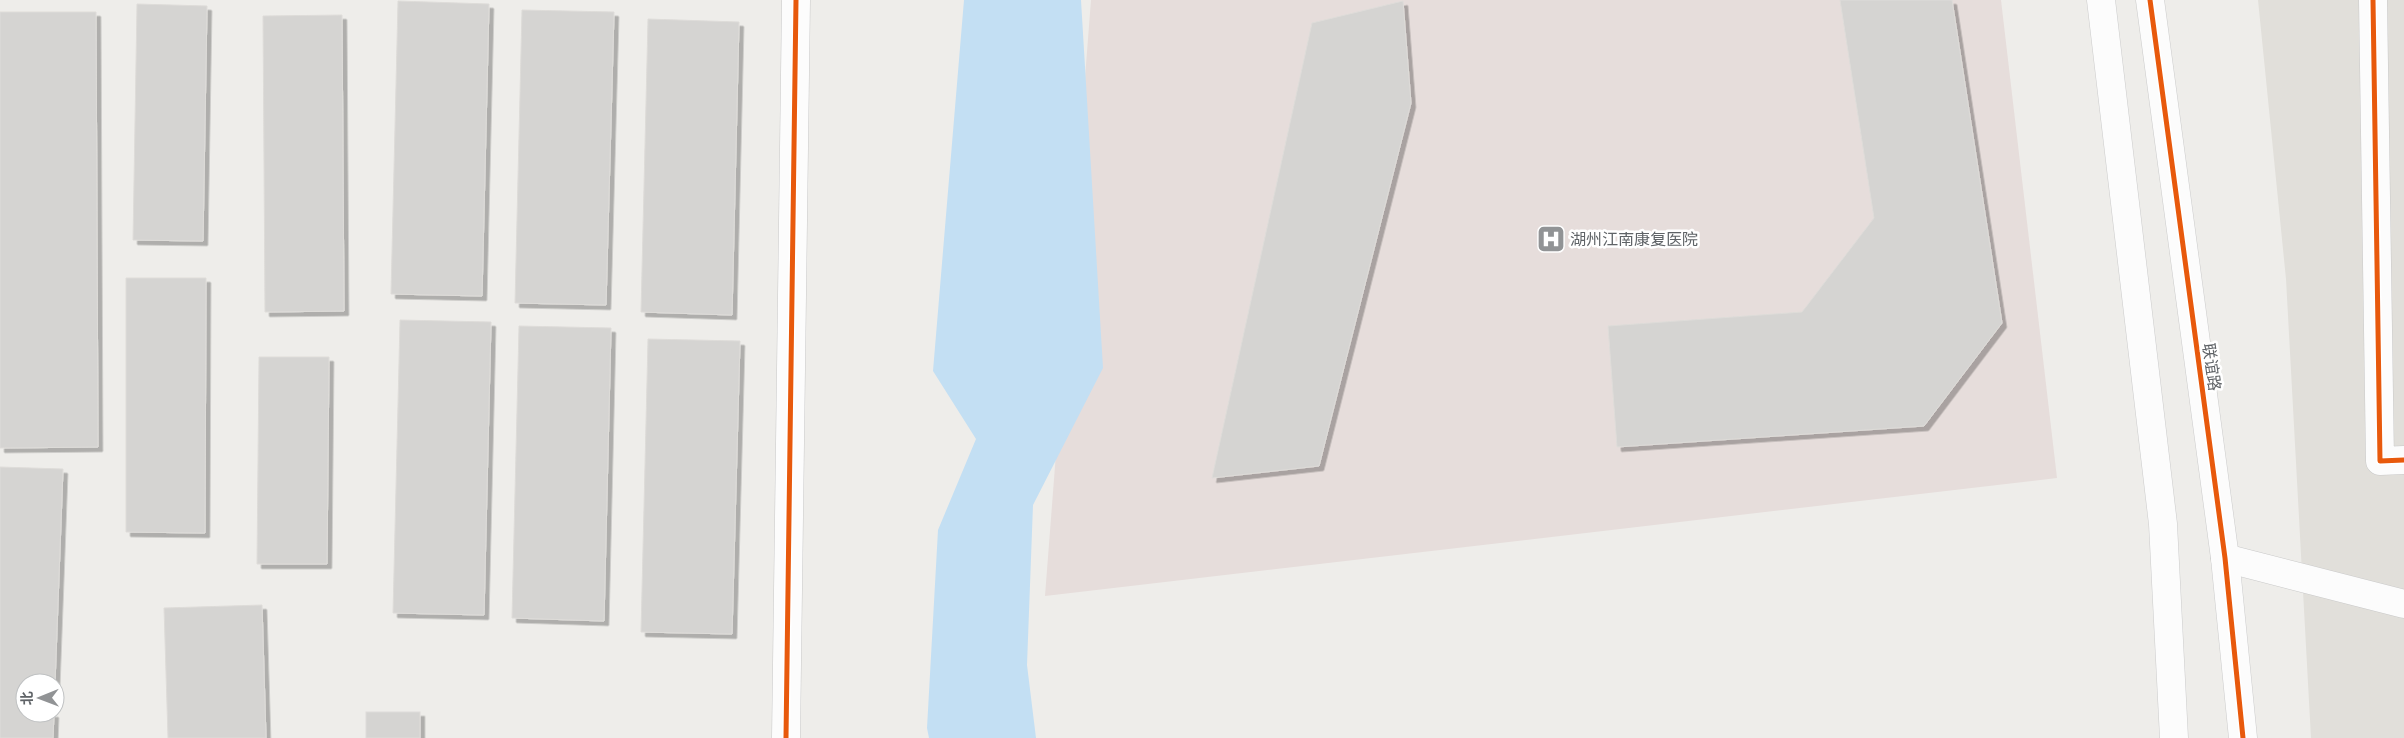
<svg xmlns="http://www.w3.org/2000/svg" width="2404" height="738" viewBox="0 0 2404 738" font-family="'Noto Sans','Noto Sans SC',sans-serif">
  <defs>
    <filter id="shadow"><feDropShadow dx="4.5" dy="4.5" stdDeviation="0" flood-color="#0004"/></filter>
  </defs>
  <rect width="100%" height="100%" fill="#eeedea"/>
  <!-- education -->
  <path fill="#e1dfda" d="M 2258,0 L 2404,0 L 2404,738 L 2311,738 L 2286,279 Z"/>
  <!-- medical -->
  <path fill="#e6dddb" d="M 1091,0 L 2001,0 L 2057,478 L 1045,596 Z"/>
  <!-- water -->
  <path fill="#c3dff3" d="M 964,0 L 1081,0 L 1103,368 L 1033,505 L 1027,665 L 1036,738 L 929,738 L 927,728 L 938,530 L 976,439 L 933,371 Z"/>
  <!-- building -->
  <g fill="#d5d4d2" stroke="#dedcd9" filter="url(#shadow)">
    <path d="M 1840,0 L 1952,0 L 2002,323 L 1924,426 L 1617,447 L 1608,326 L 1802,312 L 1874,218 Z"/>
    <path d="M 398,1 L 489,4 L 482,296 L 391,294 Z"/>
    <path d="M 1403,1 L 1411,103 L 1319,466 L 1212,478 L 1312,23 Z"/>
    <path d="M 137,4 L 207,6 L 203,241 L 133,240 Z"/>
    <path d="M 522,10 L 614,12 L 606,305 L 515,303 Z"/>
    <path d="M 0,12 L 96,12 L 98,447 L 0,448 Z"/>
    <path d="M 342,15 L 344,311 L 265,312 L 263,16 Z"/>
    <path d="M 648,19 L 739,22 L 732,315 L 641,312 Z"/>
    <path d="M 126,278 L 206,278 L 205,533 L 126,532 Z"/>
    <path d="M 400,320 L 491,322 L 484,615 L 393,613 Z"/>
    <path d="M 519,326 L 611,328 L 604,621 L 512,618 Z"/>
    <path d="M 648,339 L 740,341 L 732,634 L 641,632 Z"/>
    <path d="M 259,357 L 329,357 L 327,564 L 257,564 Z"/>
    <path d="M 0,467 L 63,469 L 55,683 L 25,683 L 25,713 L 54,713 L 53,738 L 0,738 Z"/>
    <path d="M 262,605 L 266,738 L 168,738 L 164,608 Z"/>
    <rect x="366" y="712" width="54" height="26"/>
  </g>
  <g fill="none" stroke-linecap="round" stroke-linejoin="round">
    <defs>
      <g id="street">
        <path d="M 2373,0 L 2380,461 L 2404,460"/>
        <path d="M 2225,558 L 2404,604"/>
        <path d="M 786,738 L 796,0"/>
      </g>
      <g id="secondary">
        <path d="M 2101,0 L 2163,524 L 2174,738"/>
        <path d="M 2150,0 L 2225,558 L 2243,738"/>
      </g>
    </defs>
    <!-- street casing -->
    <use href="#street" stroke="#c9c9c9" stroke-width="29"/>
    <!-- secondary casing -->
    <use href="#secondary" stroke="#cbcbcb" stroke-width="29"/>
    <!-- street -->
    <use href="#street" stroke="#fcfcfc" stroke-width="28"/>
    <!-- secondary -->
    <use href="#secondary" stroke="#fcfcfc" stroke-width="28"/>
    <defs>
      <g id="cycleway">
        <path d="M 2150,0 L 2225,558 L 2243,738"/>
        <path d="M 2373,0 L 2380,461 L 2404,460"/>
        <path d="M 786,738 L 796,0"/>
      </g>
    </defs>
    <!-- cycleway casing -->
    <use href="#cycleway" stroke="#fff" stroke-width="8"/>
    <!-- cycleway -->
    <use href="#cycleway" stroke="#e8590c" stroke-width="5"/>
  </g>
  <!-- icons -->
  <defs>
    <symbol id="hospital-square" viewBox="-11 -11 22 22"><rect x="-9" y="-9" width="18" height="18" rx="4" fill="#919395" stroke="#fff"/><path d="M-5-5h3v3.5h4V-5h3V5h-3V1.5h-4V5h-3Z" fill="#fff"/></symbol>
  </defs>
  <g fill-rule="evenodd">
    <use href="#hospital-square" x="1535" y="223" width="32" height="32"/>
  </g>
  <g text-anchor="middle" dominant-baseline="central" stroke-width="5" stroke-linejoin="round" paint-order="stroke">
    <!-- poi labels -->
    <g font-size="16" fill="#5f6367" stroke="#fff" text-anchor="start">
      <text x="1570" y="239">湖州江南康复医院</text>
    </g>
    <!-- street labels -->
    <g font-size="16" fill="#5f6367" stroke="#fff">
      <text transform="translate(2212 367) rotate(82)">联谊路</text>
    </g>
  </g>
  <!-- north arrow -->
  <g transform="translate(40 698) rotate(269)"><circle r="24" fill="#ffffff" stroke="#bfc1c2"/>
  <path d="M0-4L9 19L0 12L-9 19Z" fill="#919395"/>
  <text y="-8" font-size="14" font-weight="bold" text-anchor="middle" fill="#5f6367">北</text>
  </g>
</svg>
